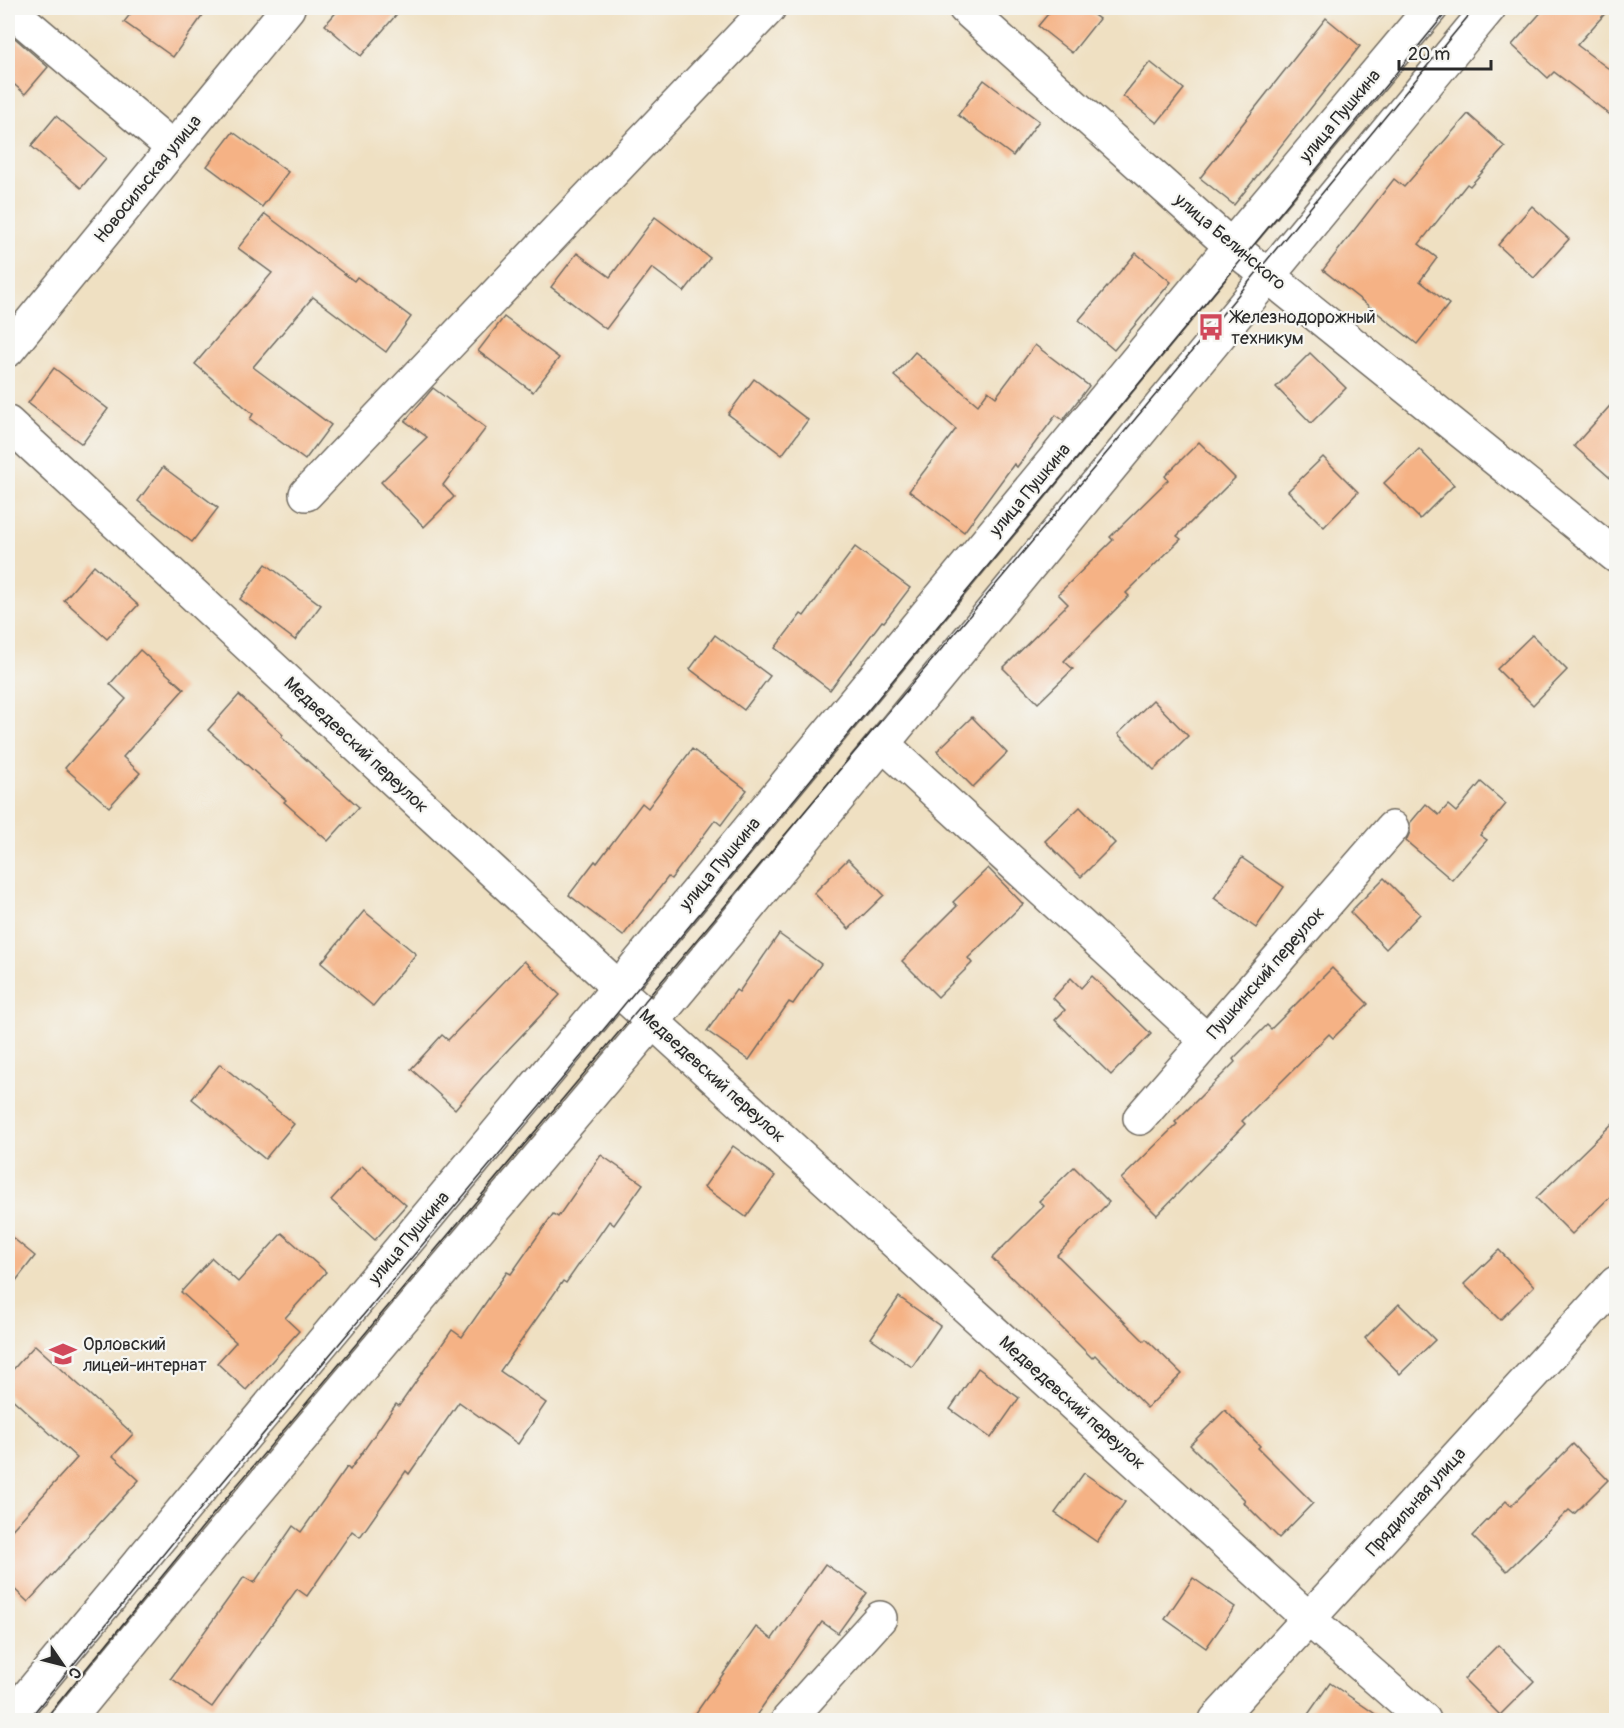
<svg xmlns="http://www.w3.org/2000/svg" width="1624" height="1728" viewBox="0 0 1624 1728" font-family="Pangolin,sans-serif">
  <rect width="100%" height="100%" fill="#f6f6f2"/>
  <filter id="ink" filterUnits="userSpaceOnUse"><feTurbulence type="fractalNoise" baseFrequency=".0167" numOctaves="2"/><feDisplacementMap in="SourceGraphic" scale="12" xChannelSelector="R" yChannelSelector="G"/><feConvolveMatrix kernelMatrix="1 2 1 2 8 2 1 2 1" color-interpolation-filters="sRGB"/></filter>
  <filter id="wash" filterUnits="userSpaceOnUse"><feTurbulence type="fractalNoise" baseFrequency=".008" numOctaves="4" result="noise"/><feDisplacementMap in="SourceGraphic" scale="24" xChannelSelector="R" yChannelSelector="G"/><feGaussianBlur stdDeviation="1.35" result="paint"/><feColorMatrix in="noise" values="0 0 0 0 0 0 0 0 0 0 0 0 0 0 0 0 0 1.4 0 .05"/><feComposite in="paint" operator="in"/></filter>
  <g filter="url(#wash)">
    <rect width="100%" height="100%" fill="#efe0c2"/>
    <g id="blocks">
      <!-- building -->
      <g fill="#f5b285">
        <path d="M 135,8 L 208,8 L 173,57 L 124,22 Z"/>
        <path d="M 340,8 L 402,8 L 361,56 L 325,25 Z"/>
        <path d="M 1053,8 L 1084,8 L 1099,19 L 1072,53 L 1038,26 Z"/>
        <path d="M 1545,8 L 1610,8 L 1577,45 L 1617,75 L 1617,120 L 1554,72 L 1548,78 L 1512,45 Z"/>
        <path d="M 1326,18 L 1360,46 L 1234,205 L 1200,178 Z"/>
        <path d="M 8,32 L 48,67 L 25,94 L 8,79 Z"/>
        <path d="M 1150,62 L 1184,89 L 1157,123 L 1123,96 Z"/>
        <path d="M 984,80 L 1039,121 L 1013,156 L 958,115 Z"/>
        <path d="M 1468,114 L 1505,147 L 1470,186 L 1467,184 L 1419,244 L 1437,258 L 1420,281 L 1449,304 L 1417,344 L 1323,270 L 1394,179 L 1404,187 Z"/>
        <path d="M 56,116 L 106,158 L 81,188 L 31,146 Z"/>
        <path d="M 233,132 L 288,172 L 262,207 L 207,166 Z"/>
        <path d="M 1532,206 L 1569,239 L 1534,278 L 1498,245 Z"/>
        <path d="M 265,214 L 354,281 L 357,277 L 411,317 L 386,352 L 313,297 L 253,367 L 331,425 L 305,460 L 250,419 L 253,414 L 195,364 L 272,273 L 238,248 Z"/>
        <path d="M 655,217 L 710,258 L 684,292 L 652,268 L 606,329 L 551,287 L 577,253 L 610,277 Z"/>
        <path d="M 1136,253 L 1171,282 L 1114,350 L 1079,320 Z"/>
        <path d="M 504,317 L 559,358 L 533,392 L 478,351 Z"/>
        <path d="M 1035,345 L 1089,386 L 1063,420 L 1056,415 L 1017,467 L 1014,464 L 964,532 L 909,491 L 956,429 L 894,376 L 915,352 L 978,405 L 988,391 L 996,397 Z"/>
        <path d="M 1310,353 L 1346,388 L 1311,423 L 1276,387 Z"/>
        <path d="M 54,368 L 108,409 L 82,444 L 28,403 Z"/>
        <path d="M 754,379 L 808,420 L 782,455 L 728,414 Z"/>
        <path d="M 433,388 L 486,428 L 443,485 L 454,497 L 424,527 L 381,482 L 427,437 L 405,421 Z"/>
        <path d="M 1617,398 L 1617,484 L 1574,446 Z"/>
        <path d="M 1199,442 L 1235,478 L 1177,536 L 1181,539 L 1126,593 L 1129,596 L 1064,661 L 1073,669 L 1038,703 L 1003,668 L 1068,604 L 1058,594 L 1113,540 L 1110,537 L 1168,480 L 1165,476 Z"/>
        <path d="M 1419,449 L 1454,485 L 1420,519 L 1384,483 Z"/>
        <path d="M 1323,457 L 1358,492 L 1324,527 L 1288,491 Z"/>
        <path d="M 163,467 L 218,508 L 192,542 L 138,501 Z"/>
        <path d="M 855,547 L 910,588 L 884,622 L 882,621 L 830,690 L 775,648 L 801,614 L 804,616 Z"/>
        <path d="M 266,564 L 321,605 L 295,640 L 240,599 Z"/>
        <path d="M 94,565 L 138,605 L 107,639 L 64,600 Z"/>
        <path d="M 715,635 L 770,676 L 744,710 L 690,669 Z"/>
        <path d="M 1532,635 L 1567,670 L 1533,705 L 1497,669 Z"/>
        <path d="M 140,650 L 184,689 L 123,757 L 140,773 L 109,807 L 65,768 L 126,699 L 110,684 Z"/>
        <path d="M 239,695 L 283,735 L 281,737 L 359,807 L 328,841 L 284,802 L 286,800 L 208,730 Z"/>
        <path d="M 1153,700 L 1188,736 L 1154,770 L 1118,734 Z"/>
        <path d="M 972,717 L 1007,753 L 973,787 L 937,751 Z"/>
        <path d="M 692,749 L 747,790 L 721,825 L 715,820 L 671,879 L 668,877 L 623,936 L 569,895 L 595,861 L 597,863 L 642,803 L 648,808 Z"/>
        <path d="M 1481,782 L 1506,804 L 1480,835 L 1487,840 L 1452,880 L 1406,841 L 1410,832 L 1410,823 L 1426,804 L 1439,815 L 1448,805 L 1456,812 Z"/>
        <path d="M 1080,807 L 1115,843 L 1081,877 L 1045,841 Z"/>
        <path d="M 1242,858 L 1284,887 L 1256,928 L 1214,898 Z"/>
        <path d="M 848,859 L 884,895 L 849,929 L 814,893 Z"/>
        <path d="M 988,868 L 1023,904 L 968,958 L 972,963 L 938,997 L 902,961 L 957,906 L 953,902 Z"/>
        <path d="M 1384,878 L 1420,914 L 1386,949 L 1350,912 Z"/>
        <path d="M 364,911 L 416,954 L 373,1006 L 321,963 Z"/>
        <path d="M 779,934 L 821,964 L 793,1004 L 789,1002 L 749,1060 L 707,1031 L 736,990 L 739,992 Z"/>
        <path d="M 524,961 L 560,995 L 485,1074 L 455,1109 L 411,1069 L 442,1035 L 448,1040 Z"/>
        <path d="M 1332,968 L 1368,1004 L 1333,1038 L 1329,1034 L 1242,1121 L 1245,1124 L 1157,1215 L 1121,1179 L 1177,1124 L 1175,1122 L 1235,1062 L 1233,1059 L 1267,1025 L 1271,1029 Z"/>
        <path d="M 1092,976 L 1151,1034 L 1111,1075 L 1055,1020 L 1065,1010 L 1053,998 L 1071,978 L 1081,988 Z"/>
        <path d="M 220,1064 L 294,1124 L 265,1159 L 192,1099 Z"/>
        <path d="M 1617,1119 L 1617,1190 L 1572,1234 L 1536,1198 Z"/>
        <path d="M 733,1146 L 775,1176 L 746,1217 L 704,1187 Z"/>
        <path d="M 601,1155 L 643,1184 L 614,1225 L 609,1221 L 566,1283 L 563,1281 L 500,1371 L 546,1403 L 518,1444 L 459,1402 L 409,1474 L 406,1471 L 360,1537 L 352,1531 L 307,1596 L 297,1589 L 212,1707 L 171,1678 L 244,1577 L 254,1583 L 293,1526 L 301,1532 L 347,1467 L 350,1470 L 396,1404 L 399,1406 L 452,1330 L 462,1337 L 507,1272 L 511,1274 L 553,1214 L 558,1217 Z"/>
        <path d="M 362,1166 L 406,1205 L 375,1240 L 331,1200 Z"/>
        <path d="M 1074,1167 L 1109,1202 L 1057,1255 L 1144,1341 L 1146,1339 L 1182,1374 L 1147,1408 L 1095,1355 L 1092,1358 L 992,1258 L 1044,1206 L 1039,1201 Z"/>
        <path d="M 282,1233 L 326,1272 L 285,1318 L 299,1331 L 246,1390 L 217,1363 L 236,1342 L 181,1292 L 212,1258 L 238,1282 Z"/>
        <path d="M 8,1234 L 35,1256 L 8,1291 Z"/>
        <path d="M 1499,1250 L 1534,1286 L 1500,1320 L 1464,1284 Z"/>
        <path d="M 899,1297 L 940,1326 L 912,1367 L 871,1338 Z"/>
        <path d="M 1399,1304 L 1435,1340 L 1400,1374 L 1365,1338 Z"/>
        <path d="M 35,1345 L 133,1434 L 113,1456 L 139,1480 L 28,1602 L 8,1583 L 8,1534 L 77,1458 L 8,1395 L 8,1375 Z"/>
        <path d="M 978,1368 L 1019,1398 L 991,1438 L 950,1409 Z"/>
        <path d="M 1225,1410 L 1260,1446 L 1258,1448 L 1313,1503 L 1279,1538 L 1243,1502 L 1245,1500 L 1190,1445 Z"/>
        <path d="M 1573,1444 L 1608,1480 L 1574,1514 L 1569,1510 L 1507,1571 L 1472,1536 L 1506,1501 L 1511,1506 Z"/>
        <path d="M 1084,1473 L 1125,1502 L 1097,1542 L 1055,1513 Z"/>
        <path d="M 825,1564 L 867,1593 L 838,1633 L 822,1622 L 753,1720 L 691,1720 L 756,1627 L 772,1639 Z"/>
        <path d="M 1193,1578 L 1235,1607 L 1206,1648 L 1165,1619 Z"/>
        <path d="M 1498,1645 L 1534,1681 L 1500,1715 L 1464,1679 Z"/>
        <path d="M 1330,1683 L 1384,1720 L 1304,1720 Z"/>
      </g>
    </g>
  </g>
  <g filter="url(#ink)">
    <use href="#blocks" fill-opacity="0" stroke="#706a60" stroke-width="1.5"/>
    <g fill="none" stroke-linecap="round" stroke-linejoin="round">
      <defs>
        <g id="minor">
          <path d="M 8,8 L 173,148"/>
          <path d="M 965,8 L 1231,246 L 1616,556"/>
          <path d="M 8,350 L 288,8"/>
          <path d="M 8,423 L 605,975 L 617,989 L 1309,1619 L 1424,1720"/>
          <path d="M 306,494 L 769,8"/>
          <path d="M 884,745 L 1207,1041"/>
          <path d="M 1140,1118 L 1392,828"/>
          <path d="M 788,1720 L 880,1618"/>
          <path d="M 1216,1720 L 1616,1283"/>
        </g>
        <g id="major">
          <path d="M 8,1720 L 617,989 L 1231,246 L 1431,8"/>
          <path d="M 68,1720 C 282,1457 504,1201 721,940 C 979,631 1231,317 1489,8"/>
        </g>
      </defs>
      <!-- minor casing -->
      <use href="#minor" stroke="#706a60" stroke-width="36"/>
      <!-- major casing -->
      <use href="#major" stroke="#706a60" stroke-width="36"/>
      <!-- minor -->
      <use href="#minor" stroke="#fff" stroke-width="33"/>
      <!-- major -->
      <use href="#major" stroke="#fff" stroke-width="33"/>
      <!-- tram -->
      <g stroke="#2b2b2b" stroke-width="1.5">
        <path d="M 28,1720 L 206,1502 L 604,1029 L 1450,8"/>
        <path d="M 44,1720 L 218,1508 L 1168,380 L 1475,8"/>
      </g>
    </g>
  </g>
  <!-- icons -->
  <defs>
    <symbol id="bus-bare" viewBox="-9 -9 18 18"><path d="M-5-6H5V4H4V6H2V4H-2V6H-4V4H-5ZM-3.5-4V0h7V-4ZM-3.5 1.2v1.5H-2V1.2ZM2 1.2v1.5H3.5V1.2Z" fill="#d1495b" stroke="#f6f6f2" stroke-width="2.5" paint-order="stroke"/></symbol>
    <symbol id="school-bare" viewBox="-9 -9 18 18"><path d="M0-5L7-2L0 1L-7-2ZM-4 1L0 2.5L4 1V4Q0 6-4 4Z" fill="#d1495b" stroke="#f6f6f2" stroke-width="2.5" paint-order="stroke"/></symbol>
  </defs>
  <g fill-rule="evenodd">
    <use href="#bus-bare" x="1192" y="308" width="38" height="38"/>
    <use href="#school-bare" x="44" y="1335" width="38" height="38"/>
  </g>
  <g text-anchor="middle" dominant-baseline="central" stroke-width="4.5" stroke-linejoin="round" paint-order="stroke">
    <!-- street labels -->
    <g font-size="18" fill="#2b2b2b" stroke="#f6f6f2">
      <text transform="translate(1340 116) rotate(-50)">улица Пушкина</text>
      <text transform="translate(148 179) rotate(-51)">Новосильская улица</text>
      <text transform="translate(1230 242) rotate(40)">улица Белинского</text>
      <text transform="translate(1030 490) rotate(-50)">улица Пушкина</text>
      <text transform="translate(356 745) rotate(43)">Медведевский переулок</text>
      <text transform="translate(720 864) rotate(-50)">улица Пушкина</text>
      <text transform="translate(1266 973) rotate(-49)">Пушкинский переулок</text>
      <text transform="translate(712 1076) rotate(42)">Медведевский переулок</text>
      <text transform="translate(409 1238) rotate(-50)">улица Пушкина</text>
      <text transform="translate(1072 1403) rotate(42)">Медведевский переулок</text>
      <text transform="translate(1416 1502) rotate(-48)">Прядильная улица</text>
    </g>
    <!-- poi labels -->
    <g font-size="18" fill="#2b2b2b" stroke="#f6f6f2" text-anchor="start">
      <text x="1231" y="317">Железнодорожный<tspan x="1231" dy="21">техникум</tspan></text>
      <text x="83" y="1344">Орловский<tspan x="83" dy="21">лицей-интернат</tspan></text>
    </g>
  </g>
  <!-- margin -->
  <rect width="1624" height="1728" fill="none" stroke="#f6f6f2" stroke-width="30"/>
  <!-- north arrow -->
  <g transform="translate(63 1665) rotate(125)" stroke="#f6f6f2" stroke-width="4.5" paint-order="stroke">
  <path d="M0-4.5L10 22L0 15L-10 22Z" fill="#2b2b2b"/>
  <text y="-9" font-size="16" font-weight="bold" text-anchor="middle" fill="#2b2b2b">С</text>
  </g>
  <!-- scale -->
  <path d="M1399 60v9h92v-9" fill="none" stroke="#2b2b2b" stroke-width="3"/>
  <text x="1408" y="60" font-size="18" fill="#2b2b2b" stroke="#f6f6f2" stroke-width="4.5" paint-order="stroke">20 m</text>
</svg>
